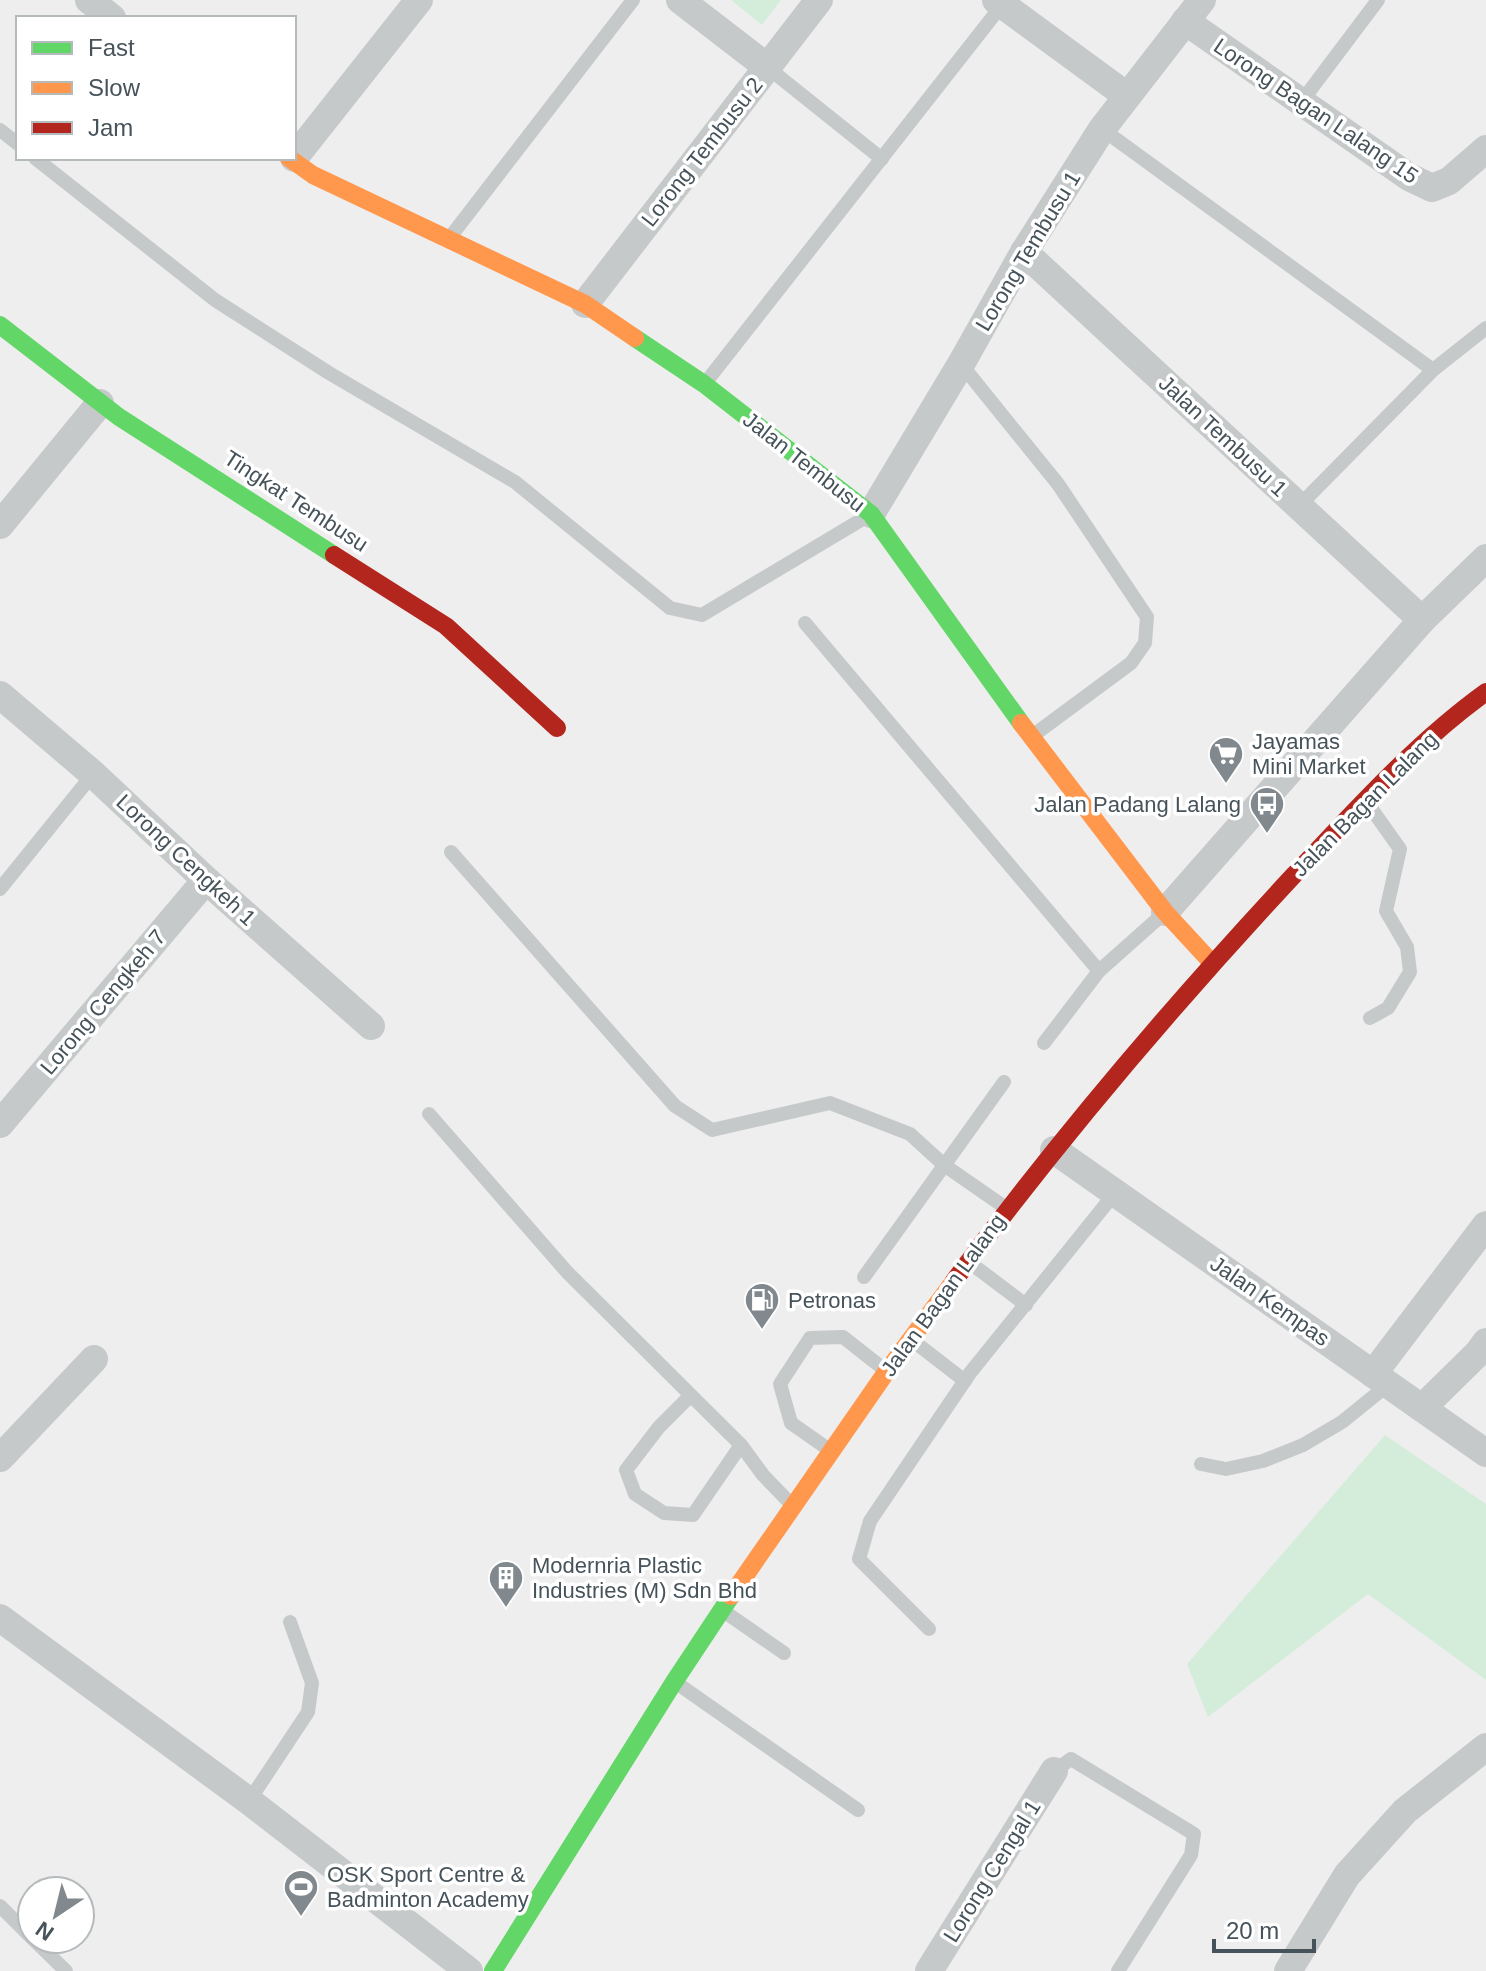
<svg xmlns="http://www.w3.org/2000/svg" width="1486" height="1971" viewBox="0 0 1486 1971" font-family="Helvetica,sans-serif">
  <rect width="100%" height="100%" fill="#efeeee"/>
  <!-- green -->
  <g fill="#d4eddb">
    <path d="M 731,0 L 781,0 L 762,25 Z"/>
    <path d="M 1385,1435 L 1486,1504 L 1486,1680 L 1368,1594 L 1208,1717 L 1187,1664 Z"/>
  </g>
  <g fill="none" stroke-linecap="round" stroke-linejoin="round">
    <!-- lane -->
    <g stroke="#c6c9ca" stroke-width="14">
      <path d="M 767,67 L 882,159"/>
      <path d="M 1302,101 L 1378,0"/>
      <path d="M 1102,129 L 1433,370"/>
      <path d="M 0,130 L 18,144"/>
      <path d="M 35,158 L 215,300 L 329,373 L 515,482 L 670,608 L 702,615 L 866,517"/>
      <path d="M 451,236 L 633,0"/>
      <path d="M 961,364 L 1058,484 L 1147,617 L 1145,643 L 1131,663 L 1031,737"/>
      <path d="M 706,382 L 1002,5"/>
      <path d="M 1298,507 L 1433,370 L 1486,328"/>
      <path d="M 805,623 L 1099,971"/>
      <path d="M 1368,804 L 1400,849 L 1386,911 L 1407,947 L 1410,972 L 1388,1008 L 1370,1018"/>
      <path d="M 451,852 L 675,1106 L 712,1130 L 830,1103 L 910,1134 L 944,1165 L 1006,1208"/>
      <path d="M 0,889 L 93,774"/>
      <path d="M 1044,1043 L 1099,971 L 1162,915"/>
      <path d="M 429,1114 L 567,1272 L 741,1445 L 763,1475 L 790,1503"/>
      <path d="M 969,1262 L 1026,1305"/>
      <path d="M 864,1277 L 1004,1082"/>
      <path d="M 912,1340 L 965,1381"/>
      <path d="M 690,1396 L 659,1427 L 626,1470 L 635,1494 L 664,1513 L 693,1515 L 741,1445"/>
      <path d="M 831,1451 L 791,1423 L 780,1384 L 810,1338 L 843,1337 L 885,1370"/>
      <path d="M 1201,1464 L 1226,1469 L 1263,1461 L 1303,1445 L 1342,1422 L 1389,1384"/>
      <path d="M 722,1610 L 784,1653"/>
      <path d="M 929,1629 L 859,1559 L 870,1521 L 970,1373 L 1115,1193"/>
      <path d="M 678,1684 L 858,1810"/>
      <path d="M 1054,1771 L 1071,1759 L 1194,1834 L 1191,1855 L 1118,1971"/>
      <path d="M 249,1801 L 308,1712 L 312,1683 L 290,1622"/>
      <path d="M 0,1906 L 32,1938"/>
      <path d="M 33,1939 L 66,1971"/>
    </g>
    <!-- street -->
    <g stroke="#c6c9ca" stroke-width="28">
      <path d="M 89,0 L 112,18"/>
      <path d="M 680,0 L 767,67"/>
      <path d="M 996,0 L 1127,96"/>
      <path d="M 1185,21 L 1409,177 L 1432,188 L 1449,181 L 1486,149"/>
      <path d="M 294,158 L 419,0"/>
      <path d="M 1024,252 L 1422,620"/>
      <path d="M 585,304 L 819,0"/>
      <path d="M 871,514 L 961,364 L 1024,252 L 1102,129 L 1202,0"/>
      <path d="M 0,525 L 100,403"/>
      <path d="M 0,695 L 93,774 L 206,880 L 371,1026"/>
      <path d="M 1165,912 L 1422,620 L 1486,558"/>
      <path d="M 0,1124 L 206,880"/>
      <path d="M 1054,1150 L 1486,1453"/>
      <path d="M 1373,1374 L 1486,1225"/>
      <path d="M 1422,1408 L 1478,1353 L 1486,1342"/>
      <path d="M 0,1458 L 94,1359"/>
      <path d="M 0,1618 L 249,1801 L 469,1971"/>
      <path d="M 929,1971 L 1054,1771"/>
      <path d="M 1288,1971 L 1347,1875 L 1405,1811 L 1486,1747"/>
    </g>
    <!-- fast -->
    <g stroke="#63d668" stroke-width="18">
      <path d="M 0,325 L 119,417 L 334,555"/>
      <path d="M 635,338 L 704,384 L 871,514 L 1021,723"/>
      <path d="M 493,1971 L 674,1682 L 731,1596"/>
    </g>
    <!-- slow -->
    <g stroke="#ff974d" stroke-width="18">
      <path d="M 289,158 L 313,175 L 585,304 L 635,338"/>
      <path d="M 1021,723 L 1165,912 L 1212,963"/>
      <path d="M 731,1596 L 887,1371 L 954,1281"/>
    </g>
    <!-- jam -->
    <g stroke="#b3261e" stroke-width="18">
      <path d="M 334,555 L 446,626 L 557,728"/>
      <path d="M 954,1281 C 1059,1139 1173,1005 1293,876 C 1354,812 1414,744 1486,692"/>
    </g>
  </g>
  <!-- icons -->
  <defs>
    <symbol id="supermarket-pin" viewBox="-11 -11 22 30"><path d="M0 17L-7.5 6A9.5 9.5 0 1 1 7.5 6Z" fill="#81898e" stroke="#fff"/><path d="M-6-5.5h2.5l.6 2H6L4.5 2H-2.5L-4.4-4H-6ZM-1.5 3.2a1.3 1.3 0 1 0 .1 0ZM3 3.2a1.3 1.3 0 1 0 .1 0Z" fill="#fff"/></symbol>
    <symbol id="bus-pin" viewBox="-11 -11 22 30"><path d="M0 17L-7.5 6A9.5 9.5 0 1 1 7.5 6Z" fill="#81898e" stroke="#fff"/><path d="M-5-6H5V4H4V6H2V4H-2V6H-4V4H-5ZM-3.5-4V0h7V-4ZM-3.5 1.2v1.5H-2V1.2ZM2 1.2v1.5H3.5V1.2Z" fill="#fff"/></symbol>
    <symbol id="fuel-pin" viewBox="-11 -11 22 30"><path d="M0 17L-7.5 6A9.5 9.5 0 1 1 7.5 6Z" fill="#81898e" stroke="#fff"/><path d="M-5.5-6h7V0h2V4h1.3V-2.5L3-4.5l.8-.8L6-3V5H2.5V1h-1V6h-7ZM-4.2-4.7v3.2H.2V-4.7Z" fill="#fff"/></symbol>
    <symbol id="building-pin" viewBox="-11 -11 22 30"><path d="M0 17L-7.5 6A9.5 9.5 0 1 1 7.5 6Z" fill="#81898e" stroke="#fff"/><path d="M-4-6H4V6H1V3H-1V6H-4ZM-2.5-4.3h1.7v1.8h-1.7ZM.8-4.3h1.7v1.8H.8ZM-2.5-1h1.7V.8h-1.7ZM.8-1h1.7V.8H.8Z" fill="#fff"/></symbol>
    <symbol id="stadium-pin" viewBox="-11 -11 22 30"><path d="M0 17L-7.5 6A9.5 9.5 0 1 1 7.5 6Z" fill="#81898e" stroke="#fff"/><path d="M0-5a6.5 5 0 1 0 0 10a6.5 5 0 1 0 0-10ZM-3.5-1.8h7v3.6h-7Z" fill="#fff"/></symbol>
  </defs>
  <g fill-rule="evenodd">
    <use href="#supermarket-pin" x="1206" y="734" width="40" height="54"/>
    <use href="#bus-pin" x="1247" y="784" width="40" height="54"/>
    <use href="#fuel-pin" x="742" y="1280" width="40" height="54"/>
    <use href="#building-pin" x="486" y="1558" width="40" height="54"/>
    <use href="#stadium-pin" x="281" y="1867" width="40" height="54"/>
  </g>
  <g text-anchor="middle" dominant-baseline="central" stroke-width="7" stroke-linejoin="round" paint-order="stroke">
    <!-- street labels -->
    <g font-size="22" fill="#46535a" stroke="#fff">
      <text transform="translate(1316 111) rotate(34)">Lorong Bagan Lalang 15</text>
      <text transform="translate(702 152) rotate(-52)">Lorong Tembusu 2</text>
      <text transform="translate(1028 251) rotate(-59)">Lorong Tembusu 1</text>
      <text transform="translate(1223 436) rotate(43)">Jalan Tembusu 1</text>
      <text transform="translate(804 462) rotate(38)">Jalan Tembusu</text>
      <text transform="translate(296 501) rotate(33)">Tingkat Tembusu</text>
      <text transform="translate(1365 804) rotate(-45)">Jalan Bagan Lalang</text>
      <text transform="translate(186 860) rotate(43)">Lorong Cengkeh 1</text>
      <text transform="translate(103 1002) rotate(-50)">Lorong Cengkeh 7</text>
      <text transform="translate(943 1295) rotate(-54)">Jalan Bagan Lalang</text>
      <text transform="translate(1270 1301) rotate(35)">Jalan Kempas</text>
      <text transform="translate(992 1871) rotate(-58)">Lorong Cengal 1</text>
    </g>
    <!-- poi labels -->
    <g font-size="22" fill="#46535a" stroke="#fff" text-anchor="start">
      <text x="1252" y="741">Jayamas<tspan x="1252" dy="25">Mini Market</tspan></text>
      <text x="1241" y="804" text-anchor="end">Jalan Padang Lalang</text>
      <text x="788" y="1300">Petronas</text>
      <text x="532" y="1565">Modernria Plastic<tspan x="532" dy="25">Industries (M) Sdn Bhd</tspan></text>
      <text x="327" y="1874">OSK Sport Centre &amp;<tspan x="327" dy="25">Badminton Academy</tspan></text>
    </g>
  </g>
  <!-- legend -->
  <rect x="16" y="16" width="280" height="144" fill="#ffffff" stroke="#b5babd" stroke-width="2"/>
  <rect x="32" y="42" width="40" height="12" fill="#63d668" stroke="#b5babd" stroke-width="2"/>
  <text x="88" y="56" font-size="24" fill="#46535a">Fast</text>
  <rect x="32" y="82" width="40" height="12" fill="#ff974d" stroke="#b5babd" stroke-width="2"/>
  <text x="88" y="96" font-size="24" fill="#46535a">Slow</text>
  <rect x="32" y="122" width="40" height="12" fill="#b3261e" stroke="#b5babd" stroke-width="2"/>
  <text x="88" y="136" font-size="24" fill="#46535a">Jam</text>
  <!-- north arrow -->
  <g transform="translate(56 1915) rotate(215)"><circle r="38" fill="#ffffff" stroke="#b5babd" stroke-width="2"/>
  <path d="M0-6L14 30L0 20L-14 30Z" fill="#81898e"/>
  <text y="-12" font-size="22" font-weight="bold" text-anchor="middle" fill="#46535a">N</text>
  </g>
  <!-- scale -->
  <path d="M1214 1939v12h100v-12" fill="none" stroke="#46535a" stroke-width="4"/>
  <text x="1226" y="1939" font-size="24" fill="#46535a" stroke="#ffffff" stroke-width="6" paint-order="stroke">20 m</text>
</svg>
